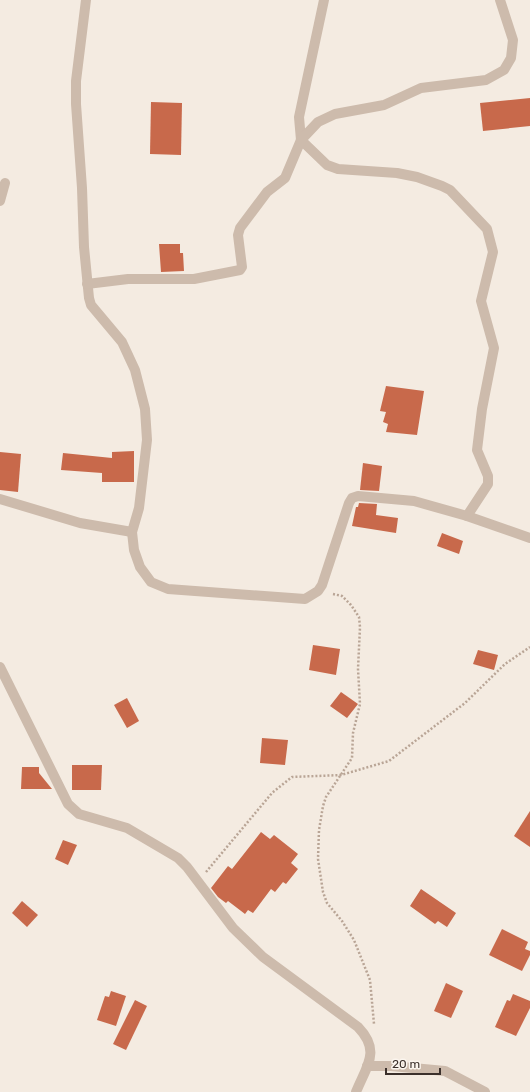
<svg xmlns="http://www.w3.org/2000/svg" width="530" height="1092" viewBox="0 0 530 1092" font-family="Rubik,sans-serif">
  <rect width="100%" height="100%" fill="#f4ebe1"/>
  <!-- building -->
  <g fill="#c8694b">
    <path d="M 530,98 L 530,126 L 483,131 L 480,103 Z"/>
    <path d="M 151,102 L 182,103 L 181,155 L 150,154 Z"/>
    <path d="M 159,244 L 180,244 L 180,253 L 183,253 L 184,271 L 161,272 Z"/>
    <path d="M 386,386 L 424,391 L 417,435 L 386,432 L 388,424 L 383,422 L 386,412 L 380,411 Z"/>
    <path d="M 134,451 L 134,482 L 102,482 L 102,473 L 61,470 L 63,453 L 112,458 L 112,452 Z"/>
    <path d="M 0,452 L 21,454 L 18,492 L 0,490 Z"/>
    <path d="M 363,463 L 382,466 L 379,491 L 360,490 Z"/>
    <path d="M 359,503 L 377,504 L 376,515 L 398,518 L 396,533 L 352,526 L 356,507 L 358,507 Z"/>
    <path d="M 442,533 L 463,541 L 459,554 L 437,546 Z"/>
    <path d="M 313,645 L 340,649 L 336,675 L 309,670 Z"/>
    <path d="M 478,650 L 498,655 L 494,670 L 473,664 Z"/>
    <path d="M 341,692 L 358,704 L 347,718 L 330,706 Z"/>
    <path d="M 127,698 L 139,721 L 127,728 L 114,705 Z"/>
    <path d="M 262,738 L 288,740 L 285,765 L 260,763 Z"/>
    <path d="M 72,765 L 102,765 L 101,790 L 72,790 Z"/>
    <path d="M 22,767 L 39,767 L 39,773 L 52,789 L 21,789 Z"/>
    <path d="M 530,811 L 530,847 L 514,836 Z"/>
    <path d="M 261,832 L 270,839 L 274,835 L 298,854 L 291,863 L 298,869 L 286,884 L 283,882 L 275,892 L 271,889 L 253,913 L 248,910 L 245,914 L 228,901 L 226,903 L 218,897 L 211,888 L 228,866 L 232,869 Z"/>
    <path d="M 63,840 L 77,845 L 68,865 L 55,859 Z"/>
    <path d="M 421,889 L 456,913 L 447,927 L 438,921 L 435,924 L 410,906 Z"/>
    <path d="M 22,901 L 38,915 L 27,927 L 12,913 Z"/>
    <path d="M 502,929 L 528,942 L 525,949 L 530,951 L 530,955 L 522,971 L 489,955 Z"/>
    <path d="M 446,983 L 463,991 L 451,1018 L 434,1011 Z"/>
    <path d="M 111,991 L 126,996 L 116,1026 L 97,1020 L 105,996 L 109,997 Z"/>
    <path d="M 513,994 L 530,1001 L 530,1008 L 516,1036 L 495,1027 L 507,1000 L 510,1001 Z"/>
    <path d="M 135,1000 L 147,1006 L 126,1050 L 113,1044 Z"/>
  </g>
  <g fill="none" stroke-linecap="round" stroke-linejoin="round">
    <!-- path -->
    <g stroke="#b9a596" stroke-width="2.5" stroke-dasharray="2 2" stroke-linecap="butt">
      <path d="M 333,594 L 342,596 L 351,605 L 359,617 L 360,627 L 358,669 L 360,704 L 353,733 L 352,758 L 326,797 L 323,806 L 319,830 L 318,859 L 323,892 L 327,903 L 342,921 L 354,940 L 370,980 L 374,1024"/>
      <path d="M 206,872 L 272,793 L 292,777 L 341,775 L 389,761 L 465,703 L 505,664 L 530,647"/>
    </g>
    <!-- minor -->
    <g stroke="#cdbbac" stroke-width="10">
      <path d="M 86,0 L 76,81 L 76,104 L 82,188 L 84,247 L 89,298 L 91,305 L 122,342 L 135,370 L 145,409 L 147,440 L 139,508 L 132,532 L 134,550 L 140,567 L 151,582 L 168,589 L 305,599 L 318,591 L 322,585 L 349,503 L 352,498 L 358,496 L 414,501 L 467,516 L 530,538"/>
      <path d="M 324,0 L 299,117 L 301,140 L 327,165 L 338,169 L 397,173 L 417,177 L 442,186 L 450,190 L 487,229 L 493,252 L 481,301 L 494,348 L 482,409 L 477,450 L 488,476 L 488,484 L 467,516"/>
      <path d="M 0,201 L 5,183"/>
      <path d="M 87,284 L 128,279 L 194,279 L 240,270 L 242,267 L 238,235 L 240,228 L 267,192 L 285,178 L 301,140 L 318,122 L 335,114 L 384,105 L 421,88 L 486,80 L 504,70 L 511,58 L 513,40 L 500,0"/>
      <path d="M 0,499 L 80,523 L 132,532"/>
      <path d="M 0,667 L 68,804 L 79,814 L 127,828 L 178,858 L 187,867 L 233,928 L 263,957 L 358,1027 C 381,1051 367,1065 356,1092"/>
      <path d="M 367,1066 L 391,1066 L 445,1071 L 485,1092"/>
    </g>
  </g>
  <!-- scale -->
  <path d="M386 1068v6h54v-6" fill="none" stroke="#3b302b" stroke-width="2"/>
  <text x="392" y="1068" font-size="12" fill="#3b302b" stroke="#fbf5ee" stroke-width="3" paint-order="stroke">20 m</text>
</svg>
